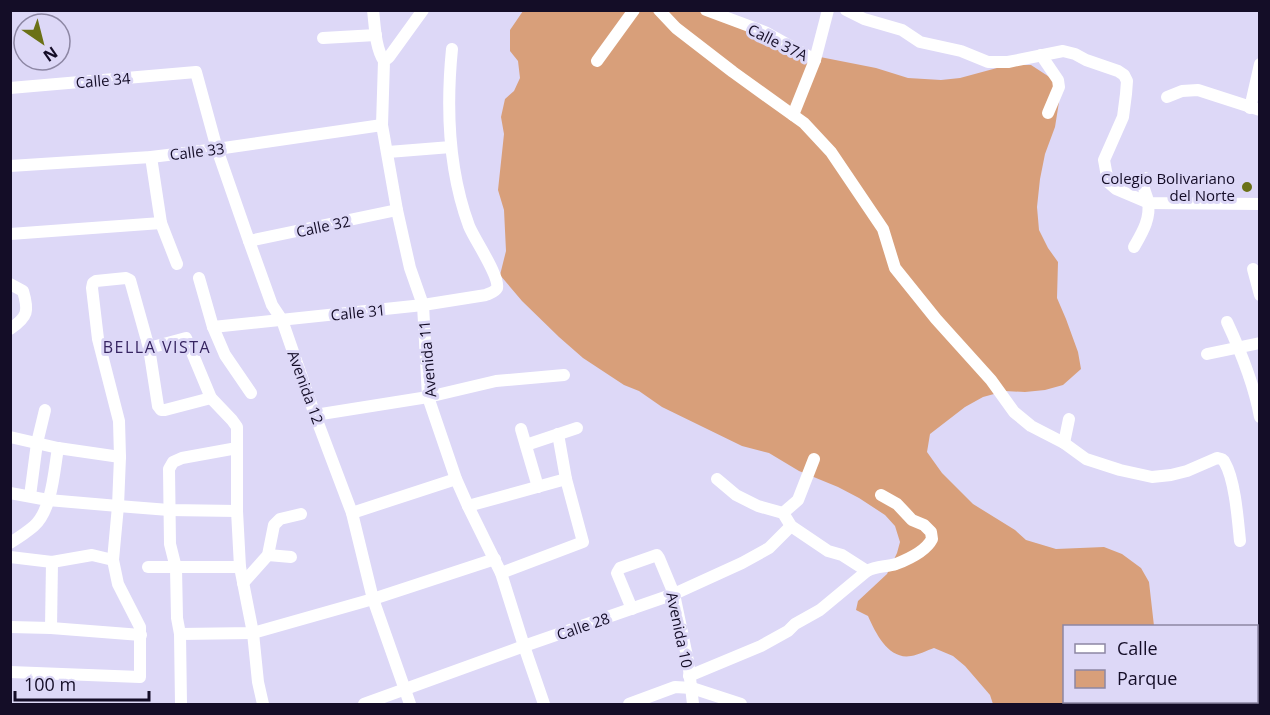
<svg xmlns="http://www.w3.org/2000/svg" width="1270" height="715" viewBox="0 0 1270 715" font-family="'Open Sans',sans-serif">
  <rect width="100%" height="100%" fill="#ddd8f7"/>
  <!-- green -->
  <path fill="#d89f7a" d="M 678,10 L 702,12 L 815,56 L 876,68 L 908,78 L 941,80 L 960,78 L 1008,65 L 1031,65 L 1054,80 L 1059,102 L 1055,127 L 1045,154 L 1040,179 L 1037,207 L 1039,230 L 1048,248 L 1058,262 L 1057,298 L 1066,319 L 1078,352 L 1081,369 L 1063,385 L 1045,390 L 1025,392 L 1005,391 L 983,397 L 965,407 L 930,434 L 927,452 L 942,473 L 973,504 L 1015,530 L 1026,540 L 1056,549 L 1104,547 L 1122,554 L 1141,568 L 1149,582 L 1154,626 L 1064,626 L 1064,702 L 1104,702 L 1103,704 L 993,704 L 990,695 L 965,666 L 953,656 L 934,648 C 927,650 919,655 911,656 C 889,660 876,634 868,616 L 856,610 L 858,601 L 887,574 L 897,553 L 900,542 L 895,526 L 885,515 L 859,498 L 838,487 L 799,471 L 769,453 L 742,446 L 662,407 L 639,391 L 624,385 L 583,358 L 559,337 L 522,301 L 500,275 L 506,251 L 504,210 L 498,190 L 504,134 L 501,117 L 505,99 L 514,91 L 520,78 L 518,61 L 510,51 L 510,30 L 523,11 Z"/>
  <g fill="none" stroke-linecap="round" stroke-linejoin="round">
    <!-- minor -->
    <g stroke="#fff" stroke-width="12">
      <path d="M 373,10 C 375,26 375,47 384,61"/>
      <path d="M 423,10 L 389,57 L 384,61 L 382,125 L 397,210 L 410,268 L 423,305 L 428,397 L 456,479 L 468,506 L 501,573 L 524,646 L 544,704"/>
      <path d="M 659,10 L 676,28 L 733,72 L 804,123 L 831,152 L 883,229 L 895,268 L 936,319 L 991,380 L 1014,412 L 1031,426 L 1064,443 L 1086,459 L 1120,470 L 1152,477 L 1171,475 L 1187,471 L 1217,458 C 1222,459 1223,459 1225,463 C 1235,480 1238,521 1240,541"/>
      <path d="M 706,10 L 765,32 L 815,60"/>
      <path d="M 846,10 L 864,19 L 902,30 L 920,42 L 961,51 L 988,62 L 1008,62 L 1063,51 L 1075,54 L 1086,60 L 1118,71 L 1124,75 L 1127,81 L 1126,94 L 1123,117 L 1104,160 L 1108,182 L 1116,189 L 1149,203 L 1260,204"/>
      <path d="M 323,38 L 376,35"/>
      <path d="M 1041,55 L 1058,80 L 1059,87 L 1048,113"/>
      <path d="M 597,61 L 634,10"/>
      <path d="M 10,88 L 196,72 L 217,149 L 249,241 L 272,305 L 282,320 L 315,415 L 352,513 L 373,599 L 410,704"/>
      <path d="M 1167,97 L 1182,91 L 1198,90 L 1260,110"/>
      <path d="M 1250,108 L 1260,64"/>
      <path d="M 793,115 L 815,60 L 828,10"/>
      <path d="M 388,152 L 451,147"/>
      <path d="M 151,157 L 161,223 L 177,264"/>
      <path d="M 10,166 L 151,157 L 217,149 L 382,125"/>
      <path d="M 10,234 L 161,223"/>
      <path d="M 249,241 L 397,210"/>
      <path d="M 1134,247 C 1142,233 1151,219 1148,201 C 1146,192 1141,187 1145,178"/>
      <path d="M 1253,269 L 1260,295"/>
      <path d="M 199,278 L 213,327 L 225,355 L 251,393"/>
      <path d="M 10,284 L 23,291 C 29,311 28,317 10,329"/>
      <path d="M 1227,322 C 1241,352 1254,384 1260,417"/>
      <path d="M 213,327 L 423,305 L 486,295 C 490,293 495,292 497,288 C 500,276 474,239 469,226 C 448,169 446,109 452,49"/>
      <path d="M 149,348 L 186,338 L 211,398 L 232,420 L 237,427 L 237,511 L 240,567 L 253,633 L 258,682 L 263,704"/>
      <path d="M 1207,354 L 1260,343"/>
      <path d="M 315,415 L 428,397 L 496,381 L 564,375"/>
      <path d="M 521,429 L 538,487"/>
      <path d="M 10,437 L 58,448 L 120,457"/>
      <path d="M 1064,443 L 1069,419"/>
      <path d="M 526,445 L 577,428"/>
      <path d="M 717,479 L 736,495 L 758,506 L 783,513 L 791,526 L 828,551 L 842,555 L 867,571"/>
      <path d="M 10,493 L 48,500 L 118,506 L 169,510 L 237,511"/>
      <path d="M 30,496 L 37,443 L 45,410"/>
      <path d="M 468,506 L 566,479"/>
      <path d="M 352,513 L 456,479"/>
      <path d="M 783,513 L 798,500 L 814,459"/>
      <path d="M 10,543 C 18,538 27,532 34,526 C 52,510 54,471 58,448"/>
      <path d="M 268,555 L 291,557"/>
      <path d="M 10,557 L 52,562 L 92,555 L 113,560"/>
      <path d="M 148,567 L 240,567"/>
      <path d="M 501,573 L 583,542 L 566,479 L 558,434"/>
      <path d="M 243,583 L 268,555 L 274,525 L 280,519 L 301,514"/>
      <path d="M 632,609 L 617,573 L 620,568 L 657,555 L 659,558 L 674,594 L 688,661 L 693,704"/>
      <path d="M 10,627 L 51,628 L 141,635"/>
      <path d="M 51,628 L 52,562"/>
      <path d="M 180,634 L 253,633 L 373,599 L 495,559"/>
      <path d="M 1256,648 L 1260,647"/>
      <path d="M 10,672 L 140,677 L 140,627 L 118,584 L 113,560 L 118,506 L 120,457 L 119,421 L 98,339 L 92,288 L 93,283 L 96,281 L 126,278 L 130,280 L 149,348 L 158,406 L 161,410 L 165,410 L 211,398"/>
      <path d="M 689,676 L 761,646 L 788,631 L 795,624 L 820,610 L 867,571 C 876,566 886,567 896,564 C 909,559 926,551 932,539 L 931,532 L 924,525 L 912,520 L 897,504 L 881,495"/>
      <path d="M 1256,689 L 1260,688"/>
      <path d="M 1137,702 L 1151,702"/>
      <path d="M 181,704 L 180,634 L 177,618 L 176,568 L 170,544 L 169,469 L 173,462 L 182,458 L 237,448"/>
      <path d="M 364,704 L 524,646 L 674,594 L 742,563 L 769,548 L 791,526"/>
      <path d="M 629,704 L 675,687 L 692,688 L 741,704"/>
    </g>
  </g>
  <!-- markers -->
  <circle fill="#6b7117" stroke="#ddd8f7" stroke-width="2" cx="1247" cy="187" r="6"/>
  <g text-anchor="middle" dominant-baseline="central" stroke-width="6" stroke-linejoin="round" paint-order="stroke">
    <!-- street labels -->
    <g font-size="15" fill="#140d27" stroke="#ddd8f7">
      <text transform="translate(778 42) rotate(26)">Calle 37A</text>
      <text transform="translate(103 80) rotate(-5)">Calle 34</text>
      <text transform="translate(197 151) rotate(-7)">Calle 33</text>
      <text transform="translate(323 226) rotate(-12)">Calle 32</text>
      <text transform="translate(358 312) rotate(-6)">Calle 31</text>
      <text transform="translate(427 359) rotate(-95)">Avenida 11</text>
      <text transform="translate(306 387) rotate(70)">Avenida 12</text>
      <text transform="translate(583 626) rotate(-19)">Calle 28</text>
      <text transform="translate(680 630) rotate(78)">Avenida 10</text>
    </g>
    <!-- poi labels -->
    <g font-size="15" fill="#140d27" stroke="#ddd8f7" text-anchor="end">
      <text x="1235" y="178">Colegio Bolivariano<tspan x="1235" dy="17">del Norte</tspan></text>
    </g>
    <!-- neighbourhood labels -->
    <g font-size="16" letter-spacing="1.5" fill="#362461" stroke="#ddd8f7">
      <text x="157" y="347">BELLA VISTA</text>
    </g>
  </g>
  <!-- border -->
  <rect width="1270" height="715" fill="none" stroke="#140d27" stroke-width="24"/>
  <!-- legend -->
  <rect x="1063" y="625" width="195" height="78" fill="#ddd8f7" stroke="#8d87a4" stroke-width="1.5"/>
  <rect x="1075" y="644" width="30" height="9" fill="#ffffff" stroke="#8d87a4" stroke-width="1.5"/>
  <text x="1117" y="655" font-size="18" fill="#140d27">Calle</text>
  <rect x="1075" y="670" width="30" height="18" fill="#d89f7a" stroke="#8d87a4" stroke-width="1.5"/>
  <text x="1117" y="685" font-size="18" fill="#140d27">Parque</text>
  <!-- north arrow -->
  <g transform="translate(42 42) rotate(145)"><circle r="28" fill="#ddd8f7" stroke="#8d87a4" stroke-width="1.5"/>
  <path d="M0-4.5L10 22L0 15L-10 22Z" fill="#6b7117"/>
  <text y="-9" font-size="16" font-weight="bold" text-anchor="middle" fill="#140d27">N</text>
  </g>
  <!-- scale -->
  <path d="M15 691v9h134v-9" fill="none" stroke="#140d27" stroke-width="3"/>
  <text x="24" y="691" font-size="18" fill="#140d27" stroke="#ddd8f7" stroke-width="4.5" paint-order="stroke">100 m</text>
</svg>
